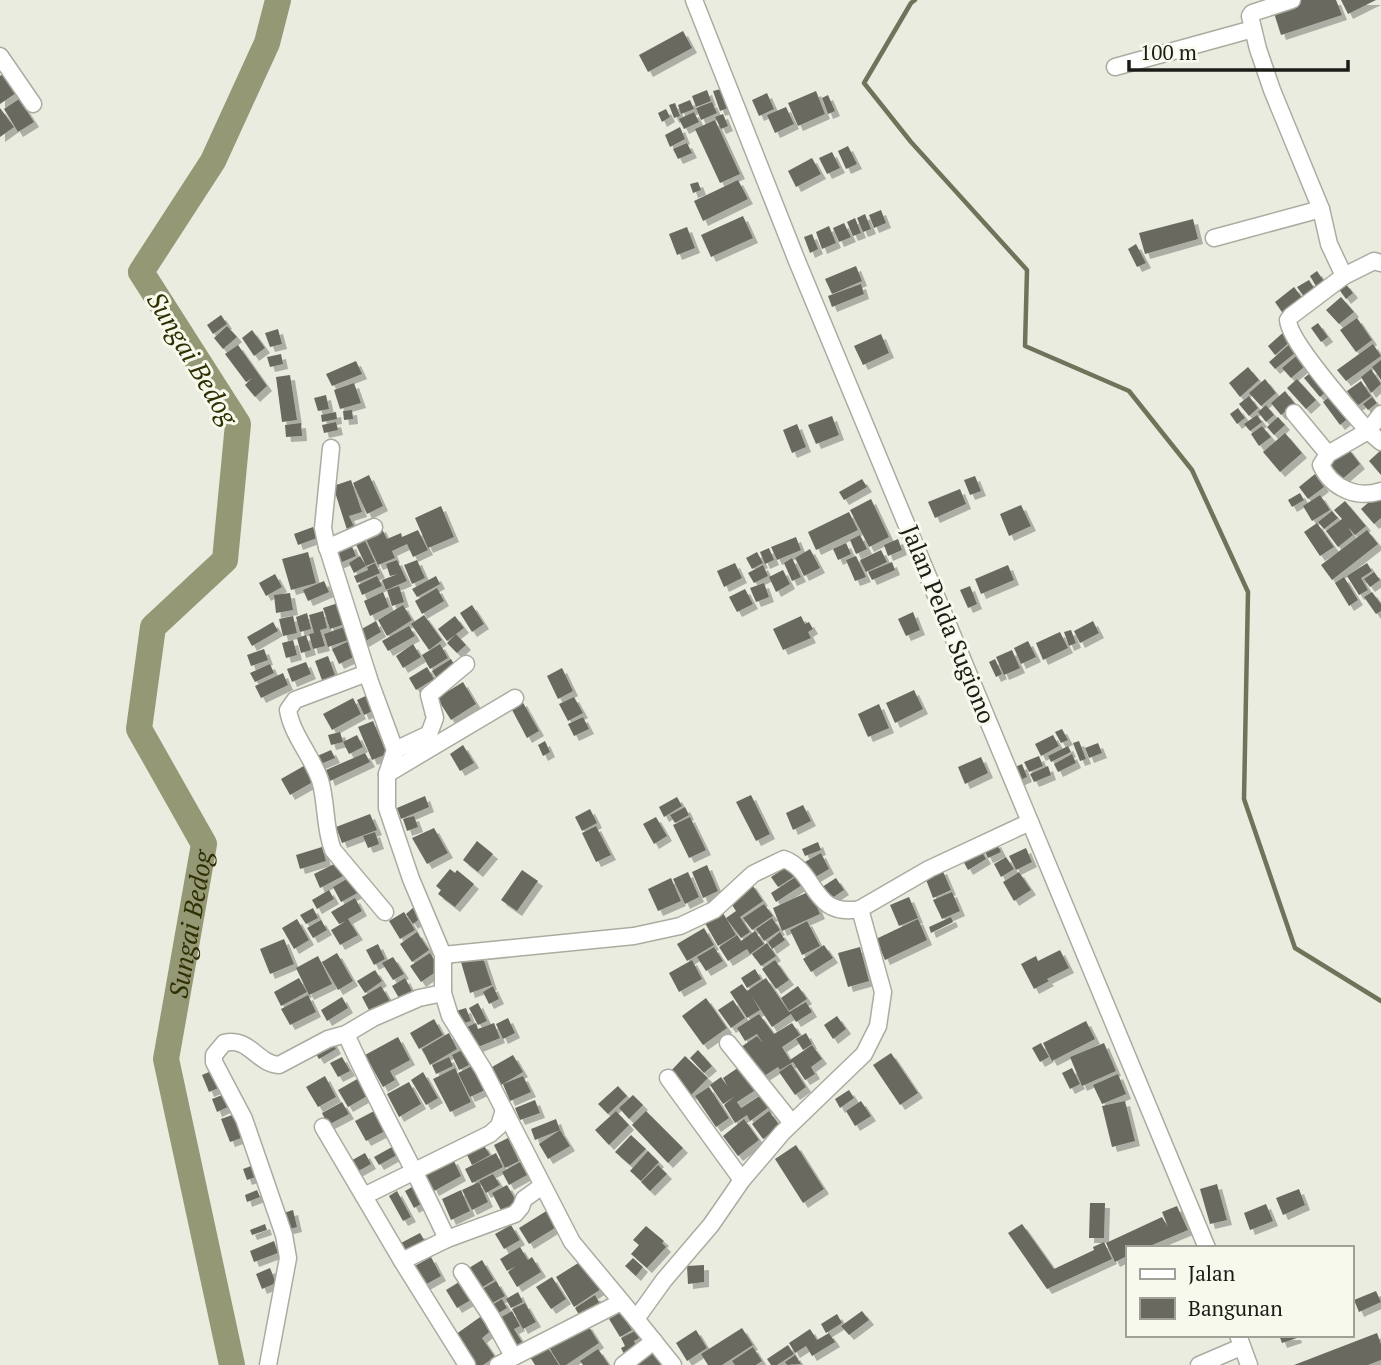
<svg xmlns="http://www.w3.org/2000/svg" width="1381" height="1365" viewBox="0 0 1381 1365" font-family="'PT Serif',serif">
  <defs>
    <filter id="shadow"><feDropShadow dx="5" dy="5" stdDeviation="0" flood-color="#0004"/></filter>
  </defs>
  <rect width="100%" height="100%" fill="#ebece0"/>
  <g fill="none" stroke-linecap="round" stroke-linejoin="round">
    <!-- stream -->
    <path stroke="#707259" stroke-width="4.5" d="M 915,0 L 911,3 L 864,83 L 911,142 L 1027,270 L 1025,346 L 1129,391 L 1192,470 L 1248,592 L 1244,799 L 1295,948 L 1381,1001"/>
    <!-- river -->
    <path stroke="#959875" stroke-width="26" id="s1" d="M 232,1365 L 166,1059 L 204,844 L 139,729 L 153,627 L 225,560 L 238,424 L 141,272 L 213,161 L 267,43 L 278,0"/>
  </g>
  <!-- building -->
  <g fill="#69695f" filter="url(#shadow)">
    <path d="M 1301,0 L 1336,0 L 1342,15 L 1281,35 L 1273,10 Z"/>
    <path d="M 1341,0 L 1376,0 L 1348,14 Z"/>
    <path d="M 683,31 L 692,48 L 648,72 L 639,55 Z"/>
    <path d="M 6,72 L 19,91 L 0,104 L 0,76 Z"/>
    <path d="M 721,89 L 728,108 L 720,111 L 713,91 Z"/>
    <path d="M 707,90 L 711,101 L 696,107 L 692,96 Z"/>
    <path d="M 816,91 L 825,114 L 798,126 L 788,103 Z"/>
    <path d="M 767,93 L 774,109 L 759,116 L 752,100 Z"/>
    <path d="M 828,95 L 835,111 L 828,114 L 822,98 Z"/>
    <path d="M 19,99 L 34,122 L 18,132 L 4,109 Z"/>
    <path d="M 690,100 L 694,109 L 681,114 L 678,105 Z"/>
    <path d="M 712,102 L 717,113 L 701,120 L 696,108 Z"/>
    <path d="M 675,103 L 680,116 L 674,118 L 669,105 Z"/>
    <path d="M 786,107 L 794,124 L 775,133 L 767,115 Z"/>
    <path d="M 0,108 L 14,127 L 0,137 Z"/>
    <path d="M 666,109 L 670,117 L 662,122 L 658,113 Z"/>
    <path d="M 694,112 L 699,122 L 684,129 L 679,119 Z"/>
    <path d="M 723,114 L 728,126 L 721,129 L 715,117 Z"/>
    <path d="M 715,120 L 740,174 L 720,183 L 695,129 Z"/>
    <path d="M 680,127 L 685,139 L 670,147 L 665,135 Z"/>
    <path d="M 687,143 L 692,153 L 678,159 L 673,149 Z"/>
    <path d="M 848,146 L 857,164 L 846,169 L 838,151 Z"/>
    <path d="M 832,152 L 840,168 L 827,174 L 819,158 Z"/>
    <path d="M 812,158 L 821,174 L 796,187 L 788,171 Z"/>
    <path d="M 738,180 L 748,199 L 703,221 L 694,201 Z"/>
    <path d="M 698,182 L 701,190 L 693,193 L 690,184 Z"/>
    <path d="M 881,210 L 886,223 L 874,228 L 869,215 Z"/>
    <path d="M 865,214 L 871,229 L 863,232 L 857,218 Z"/>
    <path d="M 743,216 L 753,238 L 711,257 L 701,235 Z"/>
    <path d="M 855,218 L 861,233 L 853,236 L 847,222 Z"/>
    <path d="M 1193,219 L 1198,239 L 1145,254 L 1139,233 Z"/>
    <path d="M 844,223 L 851,237 L 839,242 L 833,228 Z"/>
    <path d="M 829,226 L 836,243 L 822,249 L 816,232 Z"/>
    <path d="M 687,227 L 695,248 L 677,255 L 669,234 Z"/>
    <path d="M 812,234 L 818,249 L 810,253 L 804,237 Z"/>
    <path d="M 1136,244 L 1146,263 L 1137,267 L 1128,249 Z"/>
    <path d="M 856,266 L 862,281 L 832,294 L 825,279 Z"/>
    <path d="M 1317,271 L 1328,287 L 1320,293 L 1310,276 Z"/>
    <path d="M 1309,280 L 1318,294 L 1307,301 L 1297,287 Z"/>
    <path d="M 1345,283 L 1353,293 L 1346,299 L 1338,288 Z"/>
    <path d="M 861,284 L 864,294 L 832,307 L 828,296 Z"/>
    <path d="M 1294,287 L 1306,303 L 1286,318 L 1275,302 Z"/>
    <path d="M 1341,297 L 1354,312 L 1339,324 L 1326,310 Z"/>
    <path d="M 221,315 L 227,324 L 213,334 L 207,325 Z"/>
    <path d="M 1357,318 L 1372,340 L 1356,352 L 1340,330 Z"/>
    <path d="M 1318,323 L 1328,337 L 1321,342 L 1311,328 Z"/>
    <path d="M 227,326 L 237,337 L 223,349 L 214,338 Z"/>
    <path d="M 278,329 L 282,344 L 270,347 L 265,333 Z"/>
    <path d="M 252,330 L 265,348 L 254,356 L 242,338 Z"/>
    <path d="M 1286,330 L 1293,339 L 1275,355 L 1268,346 Z"/>
    <path d="M 881,334 L 889,353 L 863,365 L 854,346 Z"/>
    <path d="M 1292,342 L 1299,350 L 1275,369 L 1269,362 Z"/>
    <path d="M 1373,344 L 1381,356 L 1346,381 L 1337,370 Z"/>
    <path d="M 238,345 L 267,386 L 255,397 L 245,385 L 252,378 L 246,382 L 225,354 Z"/>
    <path d="M 1301,352 L 1310,362 L 1291,378 L 1282,368 Z"/>
    <path d="M 281,354 L 283,364 L 270,367 L 267,357 Z"/>
    <path d="M 1381,360 L 1381,380 L 1372,367 Z"/>
    <path d="M 356,361 L 362,374 L 332,386 L 326,374 Z"/>
    <path d="M 1248,367 L 1259,380 L 1240,397 L 1229,383 Z"/>
    <path d="M 1371,369 L 1381,384 L 1371,393 L 1361,377 Z"/>
    <path d="M 1314,370 L 1330,388 L 1320,397 L 1304,378 Z"/>
    <path d="M 290,375 L 297,420 L 282,422 L 276,377 Z"/>
    <path d="M 1265,379 L 1276,393 L 1261,406 L 1249,393 Z"/>
    <path d="M 1297,379 L 1316,400 L 1306,409 L 1287,388 Z"/>
    <path d="M 1361,381 L 1371,396 L 1357,406 L 1347,391 Z"/>
    <path d="M 354,383 L 361,403 L 340,409 L 334,390 Z"/>
    <path d="M 1285,391 L 1295,404 L 1281,415 L 1271,403 Z"/>
    <path d="M 1334,393 L 1351,416 L 1340,425 L 1323,402 Z"/>
    <path d="M 326,395 L 329,409 L 318,411 L 314,398 Z"/>
    <path d="M 1249,396 L 1258,408 L 1249,416 L 1239,404 Z"/>
    <path d="M 1372,397 L 1377,403 L 1368,410 L 1363,404 Z"/>
    <path d="M 1266,405 L 1274,415 L 1266,422 L 1258,412 Z"/>
    <path d="M 1238,408 L 1245,418 L 1237,424 L 1230,414 Z"/>
    <path d="M 352,410 L 353,419 L 344,420 L 343,411 Z"/>
    <path d="M 336,412 L 337,419 L 322,422 L 321,415 Z"/>
    <path d="M 1257,415 L 1262,422 L 1250,431 L 1244,424 Z"/>
    <path d="M 832,416 L 839,435 L 816,444 L 808,425 Z"/>
    <path d="M 1278,417 L 1285,425 L 1274,435 L 1267,427 Z"/>
    <path d="M 336,422 L 338,430 L 324,433 L 322,425 Z"/>
    <path d="M 301,423 L 302,436 L 286,437 L 285,425 Z"/>
    <path d="M 797,424 L 806,447 L 792,453 L 783,430 Z"/>
    <path d="M 1262,426 L 1271,437 L 1259,446 L 1251,434 Z"/>
    <path d="M 1285,433 L 1302,453 L 1280,472 L 1263,452 Z"/>
    <path d="M 1347,447 L 1360,464 L 1340,481 L 1326,465 Z"/>
    <path d="M 1381,450 L 1381,475 L 1369,461 Z"/>
    <path d="M 1315,474 L 1324,487 L 1308,499 L 1299,487 Z"/>
    <path d="M 369,475 L 383,506 L 367,514 L 353,483 Z"/>
    <path d="M 975,476 L 981,491 L 970,495 L 964,480 Z"/>
    <path d="M 862,479 L 867,487 L 844,500 L 839,492 Z"/>
    <path d="M 351,480 L 362,512 L 349,516 L 357,533 L 349,536 L 333,486 Z"/>
    <path d="M 960,489 L 966,504 L 935,518 L 928,502 Z"/>
    <path d="M 1300,493 L 1304,500 L 1292,507 L 1288,500 Z"/>
    <path d="M 1378,494 L 1381,497 L 1381,518 L 1374,524 L 1361,509 Z"/>
    <path d="M 1320,495 L 1330,510 L 1312,521 L 1303,506 Z"/>
    <path d="M 871,499 L 889,537 L 869,547 L 850,510 Z"/>
    <path d="M 1345,501 L 1366,526 L 1355,535 L 1348,527 L 1353,535 L 1338,547 L 1326,531 L 1342,519 L 1334,510 Z"/>
    <path d="M 1021,505 L 1031,526 L 1009,536 L 1000,514 Z"/>
    <path d="M 441,506 L 454,537 L 428,548 L 415,518 Z"/>
    <path d="M 1332,511 L 1338,518 L 1324,529 L 1318,522 Z"/>
    <path d="M 849,512 L 858,530 L 816,550 L 808,532 Z"/>
    <path d="M 1317,523 L 1334,547 L 1320,556 L 1304,532 Z"/>
    <path d="M 313,527 L 317,538 L 298,545 L 294,534 Z"/>
    <path d="M 381,527 L 387,539 L 401,533 L 402,537 L 418,530 L 428,550 L 413,557 L 407,544 L 392,551 L 395,558 L 378,565 L 364,535 Z"/>
    <path d="M 1367,530 L 1378,544 L 1332,580 L 1321,565 Z"/>
    <path d="M 362,534 L 375,562 L 366,566 L 353,538 Z"/>
    <path d="M 860,535 L 867,549 L 856,554 L 850,540 Z"/>
    <path d="M 796,537 L 801,550 L 777,560 L 771,547 Z"/>
    <path d="M 898,539 L 902,550 L 888,556 L 884,545 Z"/>
    <path d="M 846,543 L 851,554 L 838,560 L 833,549 Z"/>
    <path d="M 351,544 L 356,556 L 335,565 L 330,553 Z"/>
    <path d="M 769,548 L 774,560 L 765,564 L 760,552 Z"/>
    <path d="M 810,549 L 820,568 L 804,576 L 795,558 Z"/>
    <path d="M 881,550 L 887,562 L 866,572 L 860,560 Z"/>
    <path d="M 308,552 L 316,583 L 291,590 L 282,559 Z"/>
    <path d="M 757,552 L 763,563 L 752,569 L 746,558 Z"/>
    <path d="M 360,556 L 366,566 L 354,573 L 349,563 Z"/>
    <path d="M 856,556 L 866,577 L 855,581 L 846,560 Z"/>
    <path d="M 792,558 L 801,577 L 792,581 L 784,563 Z"/>
    <path d="M 397,560 L 407,581 L 386,590 L 382,580 L 398,574 L 390,576 L 386,564 Z"/>
    <path d="M 417,560 L 425,578 L 412,584 L 404,565 Z"/>
    <path d="M 892,562 L 895,570 L 872,580 L 868,572 Z"/>
    <path d="M 375,563 L 380,573 L 357,583 L 354,576 L 368,570 L 367,567 Z"/>
    <path d="M 735,563 L 742,578 L 724,587 L 717,571 Z"/>
    <path d="M 1367,563 L 1372,571 L 1361,578 L 1368,590 L 1359,595 L 1347,576 Z"/>
    <path d="M 763,565 L 768,576 L 754,583 L 748,573 Z"/>
    <path d="M 1008,565 L 1014,580 L 981,594 L 975,579 Z"/>
    <path d="M 783,570 L 790,584 L 776,592 L 769,577 Z"/>
    <path d="M 1374,572 L 1380,580 L 1370,587 L 1364,579 Z"/>
    <path d="M 275,574 L 282,587 L 266,596 L 259,583 Z"/>
    <path d="M 377,576 L 382,586 L 362,595 L 358,585 Z"/>
    <path d="M 436,576 L 440,584 L 417,597 L 412,589 Z"/>
    <path d="M 1344,577 L 1358,600 L 1349,606 L 1335,583 Z"/>
    <path d="M 324,581 L 329,592 L 308,601 L 303,590 Z"/>
    <path d="M 764,583 L 769,597 L 756,602 L 750,588 Z"/>
    <path d="M 399,586 L 404,602 L 392,606 L 387,590 Z"/>
    <path d="M 970,586 L 977,604 L 968,608 L 960,590 Z"/>
    <path d="M 437,588 L 444,601 L 422,614 L 415,601 Z"/>
    <path d="M 745,589 L 753,604 L 737,612 L 729,597 Z"/>
    <path d="M 383,592 L 389,607 L 370,616 L 364,601 Z"/>
    <path d="M 1372,592 L 1381,604 L 1381,611 L 1376,614 L 1364,597 Z"/>
    <path d="M 290,593 L 293,610 L 276,613 L 274,595 Z"/>
    <path d="M 338,603 L 345,624 L 330,629 L 323,608 Z"/>
    <path d="M 403,605 L 412,620 L 387,636 L 378,620 Z"/>
    <path d="M 472,605 L 484,624 L 472,632 L 460,613 Z"/>
    <path d="M 323,611 L 327,628 L 320,630 L 325,646 L 313,649 L 309,634 L 314,633 L 309,615 Z"/>
    <path d="M 913,612 L 920,630 L 906,636 L 898,619 Z"/>
    <path d="M 307,613 L 311,629 L 300,632 L 296,617 Z"/>
    <path d="M 424,615 L 442,640 L 429,650 L 411,624 Z"/>
    <path d="M 293,616 L 297,633 L 283,636 L 279,619 Z"/>
    <path d="M 455,616 L 464,628 L 447,641 L 438,629 Z"/>
    <path d="M 801,616 L 805,624 L 809,622 L 813,629 L 808,632 L 811,638 L 783,650 L 773,629 Z"/>
    <path d="M 376,621 L 381,632 L 364,642 L 358,631 Z"/>
    <path d="M 1093,621 L 1099,633 L 1080,643 L 1074,631 Z"/>
    <path d="M 273,622 L 278,631 L 252,646 L 247,637 Z"/>
    <path d="M 347,626 L 351,639 L 328,647 L 324,634 Z"/>
    <path d="M 409,626 L 415,636 L 388,651 L 382,641 Z"/>
    <path d="M 1071,630 L 1076,643 L 1069,646 L 1064,632 Z"/>
    <path d="M 1060,632 L 1068,648 L 1043,660 L 1036,643 Z"/>
    <path d="M 456,634 L 466,645 L 457,653 L 447,643 Z"/>
    <path d="M 306,635 L 311,650 L 301,653 L 297,638 Z"/>
    <path d="M 293,640 L 297,655 L 286,658 L 282,643 Z"/>
    <path d="M 351,640 L 358,655 L 339,664 L 332,649 Z"/>
    <path d="M 1028,641 L 1036,657 L 1021,664 L 1014,648 Z"/>
    <path d="M 413,644 L 421,657 L 403,668 L 396,656 Z"/>
    <path d="M 440,644 L 448,658 L 430,669 L 422,655 Z"/>
    <path d="M 264,649 L 268,660 L 251,666 L 247,655 Z"/>
    <path d="M 1012,650 L 1020,668 L 1004,675 L 996,657 Z"/>
    <path d="M 328,656 L 336,678 L 323,683 L 315,661 Z"/>
    <path d="M 451,659 L 456,668 L 437,679 L 432,671 Z"/>
    <path d="M 995,659 L 1002,674 L 996,677 L 989,662 Z"/>
    <path d="M 306,662 L 311,674 L 292,682 L 287,669 Z"/>
    <path d="M 270,664 L 274,673 L 255,682 L 250,673 Z"/>
    <path d="M 427,667 L 434,679 L 416,690 L 409,678 Z"/>
    <path d="M 562,668 L 573,691 L 558,699 L 547,676 Z"/>
    <path d="M 283,673 L 288,685 L 261,698 L 255,686 Z"/>
    <path d="M 463,682 L 476,704 L 451,720 L 437,698 Z"/>
    <path d="M 914,690 L 923,709 L 895,723 L 886,703 Z"/>
    <path d="M 370,694 L 377,709 L 364,715 L 357,700 Z"/>
    <path d="M 574,697 L 583,713 L 568,721 L 559,704 Z"/>
    <path d="M 353,698 L 361,714 L 332,730 L 323,714 Z"/>
    <path d="M 522,701 L 539,731 L 527,738 L 511,708 Z"/>
    <path d="M 879,704 L 889,728 L 868,737 L 858,714 Z"/>
    <path d="M 583,717 L 589,729 L 574,736 L 568,724 Z"/>
    <path d="M 373,721 L 387,754 L 372,760 L 358,727 Z"/>
    <path d="M 1062,729 L 1068,740 L 1061,743 L 1055,732 Z"/>
    <path d="M 340,732 L 343,742 L 331,745 L 328,735 Z"/>
    <path d="M 357,735 L 363,747 L 349,754 L 343,742 Z"/>
    <path d="M 1053,735 L 1059,746 L 1041,756 L 1035,744 Z"/>
    <path d="M 545,741 L 550,752 L 543,756 L 538,745 Z"/>
    <path d="M 1079,741 L 1086,759 L 1080,761 L 1073,743 Z"/>
    <path d="M 1098,743 L 1102,753 L 1089,758 L 1085,748 Z"/>
    <path d="M 463,745 L 474,763 L 460,771 L 450,754 Z"/>
    <path d="M 1068,746 L 1071,752 L 1051,762 L 1048,756 Z"/>
    <path d="M 331,750 L 335,758 L 318,765 L 315,757 Z"/>
    <path d="M 365,753 L 370,762 L 330,781 L 326,770 Z"/>
    <path d="M 1072,754 L 1076,763 L 1058,772 L 1054,764 Z"/>
    <path d="M 1039,756 L 1043,766 L 1029,772 L 1024,762 Z"/>
    <path d="M 981,757 L 988,773 L 965,784 L 958,767 Z"/>
    <path d="M 309,763 L 318,779 L 290,795 L 281,779 Z"/>
    <path d="M 1022,764 L 1027,777 L 1018,781 L 1013,768 Z"/>
    <path d="M 1048,766 L 1051,775 L 1034,782 L 1030,774 Z"/>
    <path d="M 751,795 L 770,834 L 756,841 L 736,802 Z"/>
    <path d="M 425,796 L 429,807 L 401,819 L 397,808 Z"/>
    <path d="M 677,797 L 682,806 L 664,817 L 659,807 Z"/>
    <path d="M 803,805 L 811,821 L 793,830 L 786,813 Z"/>
    <path d="M 685,807 L 689,815 L 675,823 L 670,815 Z"/>
    <path d="M 590,809 L 597,823 L 582,831 L 575,817 Z"/>
    <path d="M 370,814 L 377,830 L 342,843 L 336,827 Z"/>
    <path d="M 414,816 L 418,827 L 407,831 L 403,819 Z"/>
    <path d="M 656,817 L 667,836 L 654,844 L 643,824 Z"/>
    <path d="M 690,817 L 706,850 L 689,858 L 673,825 Z"/>
    <path d="M 596,826 L 611,855 L 596,862 L 582,833 Z"/>
    <path d="M 434,828 L 448,853 L 427,864 L 412,838 Z"/>
    <path d="M 375,832 L 379,844 L 368,848 L 363,836 Z"/>
    <path d="M 477,841 L 493,854 L 478,872 L 463,860 Z"/>
    <path d="M 818,842 L 821,850 L 805,856 L 802,849 Z"/>
    <path d="M 996,842 L 1001,852 L 988,858 L 983,848 Z"/>
    <path d="M 322,847 L 326,861 L 300,869 L 296,855 Z"/>
    <path d="M 979,847 L 986,859 L 968,870 L 961,857 Z"/>
    <path d="M 1026,848 L 1032,862 L 1016,870 L 1009,856 Z"/>
    <path d="M 821,853 L 829,869 L 812,879 L 803,863 Z"/>
    <path d="M 1006,857 L 1014,869 L 1001,877 L 994,864 Z"/>
    <path d="M 336,863 L 343,876 L 320,888 L 314,874 Z"/>
    <path d="M 707,865 L 718,891 L 703,898 L 692,872 Z"/>
    <path d="M 788,866 L 795,876 L 778,887 L 771,877 Z"/>
    <path d="M 450,869 L 455,873 L 457,870 L 474,884 L 455,907 L 438,894 L 441,890 L 436,886 Z"/>
    <path d="M 942,869 L 951,890 L 933,898 L 925,877 Z"/>
    <path d="M 522,870 L 538,881 L 517,911 L 501,900 Z"/>
    <path d="M 688,872 L 699,897 L 685,904 L 673,879 Z"/>
    <path d="M 1019,872 L 1031,890 L 1014,901 L 1003,882 Z"/>
    <path d="M 352,876 L 361,891 L 341,902 L 333,887 Z"/>
    <path d="M 797,876 L 802,885 L 776,902 L 771,893 Z"/>
    <path d="M 671,878 L 681,901 L 658,911 L 648,889 Z"/>
    <path d="M 836,878 L 844,890 L 829,900 L 822,887 Z"/>
    <path d="M 751,883 L 763,901 L 740,917 L 750,932 L 741,938 L 726,918 L 736,911 L 730,902 Z"/>
    <path d="M 329,890 L 334,899 L 317,909 L 312,900 Z"/>
    <path d="M 810,891 L 820,914 L 782,931 L 773,908 Z"/>
    <path d="M 952,892 L 960,911 L 942,919 L 933,900 Z"/>
    <path d="M 909,897 L 918,918 L 899,926 L 890,905 Z"/>
    <path d="M 355,898 L 362,911 L 348,919 L 358,935 L 340,945 L 331,930 L 346,921 L 339,924 L 331,912 Z"/>
    <path d="M 764,904 L 773,916 L 752,930 L 743,918 Z"/>
    <path d="M 414,907 L 421,918 L 413,924 L 406,914 Z"/>
    <path d="M 313,908 L 318,918 L 306,924 L 300,915 Z"/>
    <path d="M 404,912 L 415,930 L 400,939 L 389,921 Z"/>
    <path d="M 723,913 L 736,935 L 718,946 L 705,923 Z"/>
    <path d="M 951,917 L 953,922 L 931,933 L 929,927 Z"/>
    <path d="M 772,918 L 780,930 L 764,941 L 756,929 Z"/>
    <path d="M 297,919 L 309,940 L 294,949 L 282,928 Z"/>
    <path d="M 918,919 L 927,940 L 885,960 L 876,939 Z"/>
    <path d="M 321,920 L 327,930 L 313,938 L 307,928 Z"/>
    <path d="M 807,921 L 820,946 L 802,955 L 790,930 Z"/>
    <path d="M 704,928 L 714,945 L 687,961 L 677,944 Z"/>
    <path d="M 755,931 L 764,944 L 750,954 L 747,949 L 728,961 L 719,947 L 737,935 L 741,941 Z"/>
    <path d="M 417,932 L 429,950 L 412,962 L 400,944 Z"/>
    <path d="M 780,932 L 785,940 L 772,949 L 768,942 Z"/>
    <path d="M 284,939 L 294,964 L 270,974 L 260,949 Z"/>
    <path d="M 767,943 L 776,956 L 761,966 L 752,954 Z"/>
    <path d="M 378,944 L 385,959 L 374,965 L 366,950 Z"/>
    <path d="M 824,945 L 833,958 L 811,972 L 803,959 Z"/>
    <path d="M 714,947 L 723,961 L 706,971 L 697,957 Z"/>
    <path d="M 860,947 L 869,981 L 848,987 L 838,953 Z"/>
    <path d="M 1060,950 L 1069,968 L 1047,979 L 1049,981 L 1034,989 L 1021,964 L 1036,956 L 1038,961 Z"/>
    <path d="M 337,953 L 353,981 L 338,990 L 322,962 Z"/>
    <path d="M 430,953 L 440,969 L 421,982 L 410,966 Z"/>
    <path d="M 482,955 L 492,985 L 470,993 L 461,962 Z"/>
    <path d="M 318,956 L 332,984 L 309,995 L 296,968 Z"/>
    <path d="M 393,957 L 404,974 L 393,980 L 382,963 Z"/>
    <path d="M 692,960 L 702,979 L 679,992 L 669,973 Z"/>
    <path d="M 775,960 L 789,980 L 776,989 L 762,969 Z"/>
    <path d="M 755,969 L 761,979 L 747,988 L 741,978 Z"/>
    <path d="M 375,970 L 382,981 L 365,993 L 357,981 Z"/>
    <path d="M 299,978 L 307,992 L 281,1006 L 274,992 Z"/>
    <path d="M 405,978 L 412,991 L 399,998 L 392,986 Z"/>
    <path d="M 766,978 L 789,1012 L 806,1002 L 812,1012 L 796,1022 L 791,1014 L 772,1027 L 751,995 L 760,1010 L 747,1018 L 730,992 L 742,984 L 747,991 Z"/>
    <path d="M 381,986 L 390,1001 L 370,1012 L 362,997 Z"/>
    <path d="M 493,986 L 499,999 L 489,1004 L 483,992 Z"/>
    <path d="M 798,986 L 807,999 L 789,1011 L 781,998 Z"/>
    <path d="M 308,995 L 316,1012 L 290,1025 L 281,1009 Z"/>
    <path d="M 342,997 L 348,1008 L 327,1021 L 321,1010 Z"/>
    <path d="M 706,998 L 727,1028 L 703,1045 L 682,1016 Z"/>
    <path d="M 733,1000 L 745,1018 L 731,1028 L 718,1010 Z"/>
    <path d="M 478,1003 L 487,1021 L 478,1025 L 469,1008 Z"/>
    <path d="M 466,1008 L 471,1021 L 461,1024 L 456,1011 Z"/>
    <path d="M 759,1014 L 774,1034 L 792,1023 L 800,1035 L 782,1047 L 790,1060 L 812,1045 L 822,1059 L 811,1067 L 815,1074 L 805,1080 L 793,1062 L 780,1070 L 778,1067 L 761,1078 L 741,1047 L 757,1036 L 762,1042 L 757,1034 L 745,1041 L 737,1028 Z"/>
    <path d="M 837,1016 L 846,1029 L 833,1039 L 824,1025 Z"/>
    <path d="M 508,1018 L 515,1033 L 503,1039 L 496,1024 Z"/>
    <path d="M 434,1019 L 443,1035 L 419,1049 L 410,1033 Z"/>
    <path d="M 1086,1021 L 1095,1039 L 1052,1061 L 1043,1043 Z"/>
    <path d="M 476,1023 L 478,1029 L 494,1023 L 500,1038 L 478,1047 L 467,1027 Z"/>
    <path d="M 449,1033 L 457,1049 L 430,1065 L 422,1049 Z"/>
    <path d="M 806,1033 L 812,1044 L 803,1050 L 796,1039 Z"/>
    <path d="M 398,1037 L 410,1060 L 390,1071 L 395,1080 L 383,1087 L 365,1055 Z"/>
    <path d="M 331,1039 L 336,1049 L 319,1059 L 313,1049 Z"/>
    <path d="M 1041,1043 L 1049,1057 L 1040,1062 L 1032,1048 Z"/>
    <path d="M 1104,1043 L 1116,1071 L 1082,1086 L 1070,1057 Z"/>
    <path d="M 462,1050 L 469,1065 L 459,1070 L 452,1055 Z"/>
    <path d="M 698,1050 L 712,1066 L 704,1073 L 690,1058 Z"/>
    <path d="M 891,1053 L 918,1093 L 900,1105 L 873,1065 Z"/>
    <path d="M 513,1055 L 523,1072 L 501,1085 L 492,1067 Z"/>
    <path d="M 685,1056 L 708,1078 L 691,1095 L 668,1074 Z"/>
    <path d="M 342,1057 L 350,1071 L 338,1077 L 330,1063 Z"/>
    <path d="M 449,1057 L 453,1066 L 436,1074 L 432,1065 Z"/>
    <path d="M 791,1064 L 806,1087 L 795,1095 L 779,1072 Z"/>
    <path d="M 742,1065 L 757,1089 L 737,1102 L 741,1108 L 761,1095 L 769,1107 L 750,1121 L 747,1115 L 735,1123 L 724,1105 L 735,1096 L 723,1104 L 710,1085 L 721,1077 L 728,1087 L 723,1078 Z"/>
    <path d="M 472,1066 L 485,1090 L 470,1097 L 458,1073 Z"/>
    <path d="M 455,1068 L 471,1102 L 450,1112 L 433,1079 Z"/>
    <path d="M 1072,1068 L 1080,1084 L 1070,1089 L 1062,1073 Z"/>
    <path d="M 216,1069 L 223,1086 L 209,1092 L 202,1075 Z"/>
    <path d="M 423,1072 L 438,1098 L 426,1105 L 411,1080 Z"/>
    <path d="M 1118,1074 L 1126,1094 L 1102,1104 L 1093,1085 Z"/>
    <path d="M 325,1076 L 336,1097 L 318,1107 L 306,1087 Z"/>
    <path d="M 523,1076 L 531,1092 L 510,1101 L 503,1084 Z"/>
    <path d="M 359,1078 L 369,1095 L 348,1107 L 338,1090 Z"/>
    <path d="M 409,1082 L 421,1104 L 399,1117 L 387,1094 Z"/>
    <path d="M 618,1086 L 627,1096 L 608,1114 L 598,1104 Z"/>
    <path d="M 709,1087 L 729,1118 L 716,1127 L 695,1096 Z"/>
    <path d="M 849,1090 L 854,1098 L 840,1108 L 835,1099 Z"/>
    <path d="M 227,1093 L 232,1105 L 217,1112 L 212,1099 Z"/>
    <path d="M 633,1095 L 643,1105 L 629,1119 L 619,1108 Z"/>
    <path d="M 535,1100 L 540,1113 L 520,1120 L 515,1108 Z"/>
    <path d="M 861,1101 L 871,1116 L 855,1126 L 846,1111 Z"/>
    <path d="M 1125,1101 L 1135,1141 L 1112,1147 L 1102,1106 Z"/>
    <path d="M 342,1102 L 349,1114 L 328,1125 L 322,1113 Z"/>
    <path d="M 376,1110 L 387,1130 L 366,1141 L 355,1121 Z"/>
    <path d="M 616,1111 L 629,1125 L 609,1145 L 595,1130 Z"/>
    <path d="M 646,1111 L 683,1148 L 668,1163 L 632,1125 Z"/>
    <path d="M 769,1111 L 780,1126 L 763,1139 L 752,1124 Z"/>
    <path d="M 235,1114 L 244,1137 L 230,1142 L 221,1119 Z"/>
    <path d="M 556,1119 L 560,1130 L 535,1140 L 531,1129 Z"/>
    <path d="M 744,1119 L 759,1140 L 738,1156 L 723,1136 Z"/>
    <path d="M 560,1130 L 570,1146 L 548,1159 L 539,1144 Z"/>
    <path d="M 631,1135 L 646,1149 L 630,1165 L 615,1152 Z"/>
    <path d="M 508,1138 L 519,1161 L 505,1168 L 494,1145 Z"/>
    <path d="M 483,1144 L 490,1155 L 472,1165 L 466,1153 Z"/>
    <path d="M 796,1145 L 824,1189 L 803,1203 L 775,1159 Z"/>
    <path d="M 392,1147 L 397,1155 L 379,1165 L 374,1157 Z"/>
    <path d="M 648,1151 L 659,1162 L 641,1181 L 630,1171 Z"/>
    <path d="M 365,1153 L 371,1164 L 353,1174 L 347,1163 Z"/>
    <path d="M 496,1153 L 503,1167 L 478,1180 L 477,1177 L 478,1180 L 472,1183 L 465,1169 Z"/>
    <path d="M 453,1159 L 461,1176 L 434,1191 L 425,1173 Z"/>
    <path d="M 520,1162 L 527,1175 L 509,1185 L 502,1172 Z"/>
    <path d="M 254,1165 L 258,1176 L 247,1180 L 243,1169 Z"/>
    <path d="M 658,1165 L 667,1174 L 650,1191 L 641,1182 Z"/>
    <path d="M 493,1174 L 500,1185 L 486,1193 L 479,1181 Z"/>
    <path d="M 479,1182 L 488,1202 L 472,1210 L 462,1190 Z"/>
    <path d="M 1217,1184 L 1227,1220 L 1210,1224 L 1200,1189 Z"/>
    <path d="M 507,1185 L 519,1206 L 503,1214 L 492,1193 Z"/>
    <path d="M 412,1187 L 421,1204 L 414,1208 L 405,1191 Z"/>
    <path d="M 1299,1189 L 1305,1205 L 1283,1215 L 1276,1198 Z"/>
    <path d="M 257,1190 L 260,1197 L 247,1202 L 245,1195 Z"/>
    <path d="M 461,1190 L 470,1211 L 451,1220 L 442,1199 Z"/>
    <path d="M 397,1191 L 411,1217 L 403,1221 L 389,1196 Z"/>
    <path d="M 1090,1203 L 1105,1203 L 1104,1238 L 1089,1238 Z"/>
    <path d="M 1266,1204 L 1273,1221 L 1250,1230 L 1244,1213 Z"/>
    <path d="M 1177,1206 L 1188,1230 L 1145,1248 L 1127,1248 L 1127,1256 L 1115,1262 L 1106,1243 L 1162,1217 L 1168,1227 L 1162,1212 Z"/>
    <path d="M 293,1210 L 297,1227 L 285,1230 L 280,1214 Z"/>
    <path d="M 548,1210 L 558,1226 L 529,1244 L 519,1228 Z"/>
    <path d="M 265,1224 L 267,1230 L 252,1235 L 250,1230 Z"/>
    <path d="M 1022,1224 L 1054,1269 L 1094,1250 L 1093,1247 L 1104,1242 L 1112,1259 L 1047,1289 L 1008,1233 Z"/>
    <path d="M 511,1225 L 520,1240 L 504,1249 L 495,1234 Z"/>
    <path d="M 646,1226 L 664,1241 L 662,1243 L 666,1247 L 647,1268 L 631,1254 L 639,1245 L 633,1240 Z"/>
    <path d="M 420,1233 L 426,1243 L 407,1254 L 401,1243 Z"/>
    <path d="M 274,1241 L 278,1253 L 254,1262 L 250,1251 Z"/>
    <path d="M 520,1247 L 528,1260 L 532,1257 L 541,1272 L 517,1287 L 508,1272 L 516,1266 L 507,1271 L 500,1259 Z"/>
    <path d="M 431,1257 L 441,1276 L 423,1286 L 413,1267 Z"/>
    <path d="M 633,1258 L 643,1267 L 636,1276 L 625,1266 Z"/>
    <path d="M 482,1260 L 494,1280 L 476,1291 L 464,1271 Z"/>
    <path d="M 583,1260 L 601,1289 L 574,1307 L 556,1277 Z"/>
    <path d="M 704,1265 L 704,1282 L 688,1284 L 687,1266 Z"/>
    <path d="M 270,1268 L 276,1283 L 262,1289 L 256,1274 Z"/>
    <path d="M 552,1277 L 566,1299 L 551,1309 L 536,1287 Z"/>
    <path d="M 464,1279 L 474,1298 L 457,1308 L 446,1290 Z"/>
    <path d="M 496,1281 L 505,1296 L 485,1307 L 477,1292 Z"/>
    <path d="M 1376,1291 L 1381,1302 L 1359,1312 L 1354,1300 Z"/>
    <path d="M 518,1292 L 523,1302 L 511,1308 L 506,1299 Z"/>
    <path d="M 595,1295 L 601,1306 L 581,1318 L 575,1308 Z"/>
    <path d="M 502,1299 L 507,1308 L 492,1317 L 487,1308 Z"/>
    <path d="M 525,1303 L 536,1322 L 523,1329 L 512,1309 Z"/>
    <path d="M 512,1311 L 520,1326 L 514,1329 L 522,1342 L 512,1348 L 496,1320 Z"/>
    <path d="M 862,1311 L 869,1320 L 849,1335 L 841,1326 Z"/>
    <path d="M 621,1312 L 632,1330 L 620,1337 L 609,1319 Z"/>
    <path d="M 837,1314 L 842,1323 L 826,1333 L 821,1324 Z"/>
    <path d="M 483,1315 L 493,1329 L 482,1338 L 495,1357 L 483,1365 L 472,1365 L 452,1337 Z"/>
    <path d="M 587,1324 L 599,1343 L 566,1365 L 560,1365 L 548,1346 Z"/>
    <path d="M 742,1328 L 753,1345 L 722,1365 L 708,1365 L 701,1354 Z"/>
    <path d="M 810,1329 L 817,1340 L 829,1333 L 835,1342 L 812,1356 L 806,1346 L 795,1353 L 789,1343 Z"/>
    <path d="M 637,1330 L 641,1337 L 634,1341 L 639,1351 L 626,1358 L 621,1348 L 625,1346 L 621,1338 Z"/>
    <path d="M 696,1330 L 707,1348 L 687,1361 L 676,1343 Z"/>
    <path d="M 1377,1333 L 1381,1344 L 1381,1360 L 1368,1365 L 1294,1365 Z"/>
    <path d="M 1279,1335 L 1296,1335 L 1297,1338 L 1282,1343 Z"/>
    <path d="M 788,1345 L 794,1354 L 777,1365 L 771,1365 L 767,1359 Z"/>
    <path d="M 547,1346 L 559,1365 L 535,1365 L 530,1357 Z"/>
    <path d="M 753,1347 L 762,1361 L 756,1365 L 735,1365 L 732,1361 Z"/>
    <path d="M 651,1348 L 661,1365 L 636,1365 Z"/>
    <path d="M 598,1349 L 609,1365 L 583,1365 L 580,1361 Z"/>
    <path d="M 795,1355 L 801,1364 L 787,1365 L 785,1362 Z"/>
  </g>
  <g fill="none" stroke-linecap="round" stroke-linejoin="round">
    <defs>
      <g id="minor">
        <path d="M 694,0 L 797,261 L 1207,1248"/>
        <path d="M 1292,0 L 1252,13 L 1250,16 L 1258,49 L 1272,90 L 1321,209 L 1329,244 L 1344,276 L 1291,316 L 1288,320 C 1289,342 1351,411 1368,431 L 1381,442"/>
        <path d="M 0,56 L 33,104"/>
        <path d="M 1115,67 L 1253,29"/>
        <path d="M 1214,238 L 1321,209"/>
        <path d="M 1344,276 L 1374,261 L 1381,263"/>
        <path d="M 1294,413 L 1328,454"/>
        <path d="M 1381,414 L 1368,431 L 1328,454 L 1321,465 C 1332,489 1358,499 1381,491"/>
        <path d="M 331,448 L 323,528 L 326,543 L 370,682 L 395,750 L 387,774 L 387,808 L 411,879 L 443,955 L 443,993 L 450,1016 L 483,1069 L 572,1242 L 636,1319"/>
        <path d="M 327,548 L 374,527"/>
        <path d="M 367,673 L 295,700 L 288,710 C 292,735 312,756 320,780 C 327,803 324,828 333,850 L 385,912"/>
        <path d="M 395,750 L 429,734 L 435,718 L 429,695 L 466,664"/>
        <path d="M 387,774 L 515,698"/>
        <path d="M 443,955 L 634,936 L 680,926 L 714,910 L 753,874 L 784,859 C 818,872 811,918 860,909"/>
        <path d="M 346,1034 C 377,1104 416,1170 447,1239"/>
        <path d="M 728,1043 L 792,1123"/>
        <path d="M 668,1078 L 742,1180"/>
        <path d="M 323,1127 L 402,1261 L 467,1365"/>
        <path d="M 364,1196 L 490,1134 L 499,1126 L 504,1110"/>
        <path d="M 402,1261 L 447,1239 L 515,1214 L 521,1207 L 524,1199 L 542,1186"/>
        <path d="M 462,1272 L 492,1318 L 513,1356"/>
        <path d="M 1238,1335 L 1249,1365"/>
        <path d="M 268,1365 L 288,1258 L 284,1235 L 244,1119 L 214,1062 L 214,1055 L 224,1043 C 249,1036 257,1064 279,1065 L 328,1039 L 346,1034 L 373,1018 L 419,998 L 443,993"/>
        <path d="M 498,1365 L 621,1302"/>
        <path d="M 623,1365 L 654,1341"/>
        <path d="M 673,1365 L 636,1319 L 664,1280 L 711,1225 L 742,1180 L 766,1152 L 782,1133 L 864,1054 L 878,1026 L 883,992 L 860,909 L 929,869 L 1030,822"/>
        <path d="M 1199,1365 L 1241,1347"/>
      </g>
    </defs>
    <!-- minor casing -->
    <use href="#minor" stroke="#abaca1" stroke-width="19"/>
    <!-- minor -->
    <use href="#minor" stroke="#fff" stroke-width="16"/>
  </g>
  <g text-anchor="middle" dominant-baseline="central" stroke-width="6" stroke-linejoin="round" paint-order="stroke">
    <!-- street labels -->
    <g font-size="24" fill="#1b1b17" stroke="#f8f9ed">
      <text transform="translate(949 624) rotate(68)">Jalan Pelda Sugiono</text>
    </g>
    <!-- water labels -->
    <g font-size="26" font-style="italic" fill="#2f2f02" stroke="#f8f9ed">
      <text transform="translate(193 358) rotate(59)">Sungai Bedog</text>
      <text stroke="none"><textPath href="#s1" startOffset="450">Sungai Bedog</textPath></text>
    </g>
  </g>
  <!-- legend -->
  <rect x="1126" y="1246" width="228" height="91" fill="#f8f9ed" stroke="#a0a097" stroke-width="2"/>
  <rect x="1140" y="1269" width="35" height="10" fill="#ffffff" stroke="#a0a097" stroke-width="2"/>
  <text x="1188" y="1281" font-size="21" fill="#1b1b17">Jalan</text>
  <rect x="1140" y="1298" width="35" height="21" fill="#69695f" stroke="#a0a097" stroke-width="2"/>
  <text x="1188" y="1316" font-size="21" fill="#1b1b17">Bangunan</text>
  <!-- scale -->
  <path d="M1129 60v10h219v-10" fill="none" stroke="#1b1b17" stroke-width="3.5"/>
  <text x="1140" y="60" font-size="21" fill="#1b1b17" stroke="#f8f9ed" stroke-width="5" paint-order="stroke">100 m</text>
</svg>
